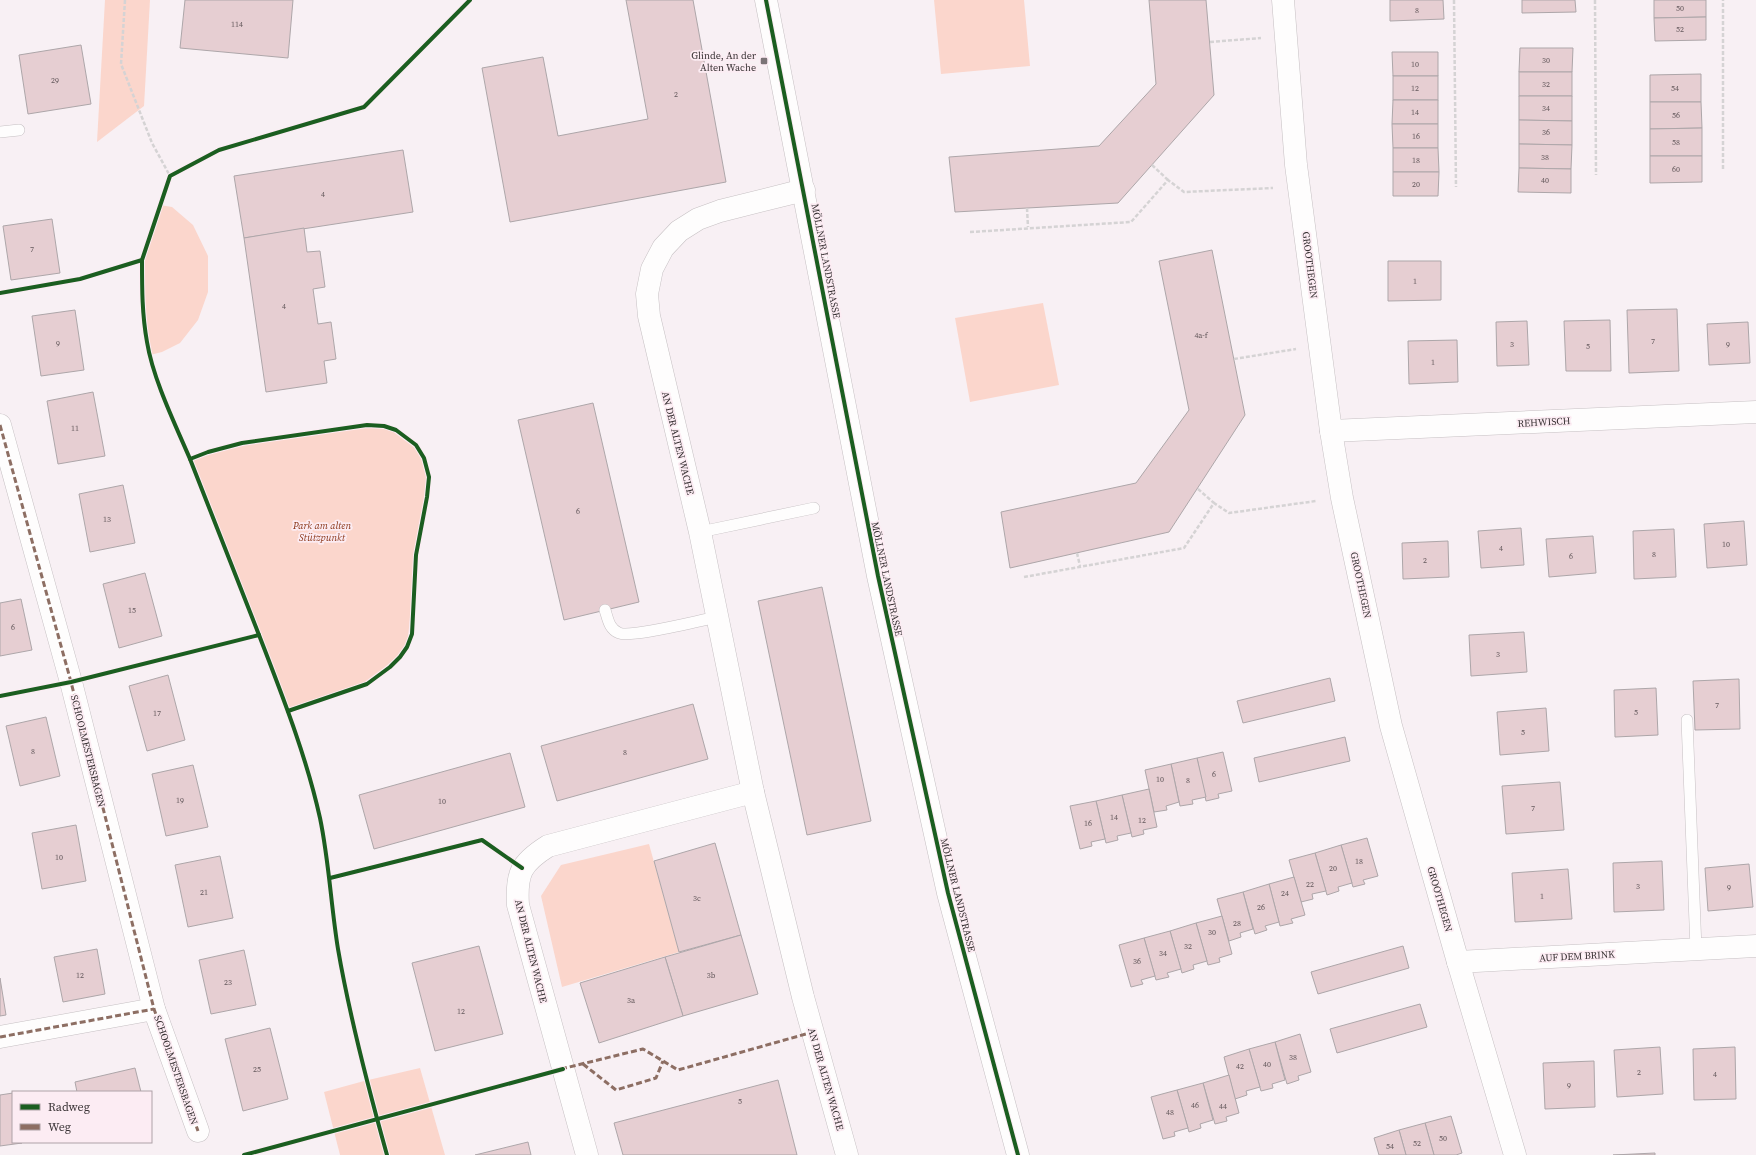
<svg xmlns="http://www.w3.org/2000/svg" width="1756" height="1155" viewBox="0 0 1756 1155" font-family="'Source Serif 4',serif">
  <rect width="100%" height="100%" fill="#f8f0f4"/>
  <!-- green -->
  <g fill="#fbd6cc">
    <path d="M 105,0 L 150,0 L 144,106 L 97,142 Z"/>
    <path d="M 934,0 L 1024,0 L 1030,66 L 941,74 Z"/>
    <path d="M 160,205 L 172,207 L 193,225 L 208,256 L 208,292 L 198,320 L 180,343 L 162,352 L 150,355 C 142,328 138,288 142,260 C 145,243 154,222 160,205 Z"/>
    <path d="M 1043,303 L 1059,385 L 970,402 L 955,318 Z"/>
    <path d="M 367,425 L 396,430 L 416,445 L 429,477 L 417,550 L 407,647 L 367,684 L 288,711 L 190,459 L 242,443 Z"/>
    <path d="M 649,844 L 679,952 L 562,987 L 541,896 L 561,865 Z"/>
    <path d="M 420,1068 L 445,1155 L 340,1155 L 324,1092 L 364,1081 Z"/>
  </g>
  <!-- building -->
  <g fill="#e6ced2" stroke="#ada6a9">
    <path d="M 185,0 L 293,0 L 288,58 L 180,48 Z"/>
    <path d="M 626,0 L 693,0 L 726,182 L 510,222 L 482,68 L 543,57 L 558,136 L 648,119 Z"/>
    <path d="M 1149,0 L 1206,0 L 1214,95 L 1118,203 L 955,212 L 949,157 L 1099,146 L 1156,84 Z"/>
    <path d="M 1390,0 L 1443,0 L 1444,19 L 1390,21 Z"/>
    <path d="M 1522,0 L 1575,0 L 1576,12 L 1522,13 Z"/>
    <path d="M 1654,0 L 1706,0 L 1706,17 L 1654,18 Z"/>
    <path d="M 1706,17 L 1706,40 L 1655,41 L 1654,18 Z"/>
    <path d="M 81,45 L 91,104 L 28,114 L 19,55 Z"/>
    <path d="M 1520,48 L 1573,48 L 1572,72 L 1519,72 Z"/>
    <path d="M 1392,52 L 1438,52 L 1438,76 L 1393,76 Z"/>
    <rect x="1519" y="72" width="53" height="24"/>
    <path d="M 1701,74 L 1701,102 L 1650,102 L 1650,75 Z"/>
    <rect x="1393" y="76" width="45" height="24"/>
    <path d="M 1519,96 L 1572,96 L 1572,121 L 1519,120 Z"/>
    <path d="M 1393,100 L 1438,100 L 1438,124 L 1392,124 Z"/>
    <path d="M 1650,102 L 1701,102 L 1702,128 L 1650,129 Z"/>
    <path d="M 1519,120 L 1572,121 L 1572,145 L 1519,144 Z"/>
    <path d="M 1392,124 L 1438,124 L 1438,148 L 1393,148 Z"/>
    <path d="M 1702,128 L 1702,156 L 1650,156 L 1650,129 Z"/>
    <path d="M 1519,144 L 1572,145 L 1571,169 L 1519,168 Z"/>
    <path d="M 1393,148 L 1438,148 L 1439,172 L 1393,172 Z"/>
    <path d="M 403,150 L 413,212 L 244,238 L 234,176 Z"/>
    <path d="M 1650,156 L 1702,156 L 1702,182 L 1650,183 Z"/>
    <path d="M 1519,168 L 1571,169 L 1571,193 L 1518,192 Z"/>
    <path d="M 1393,172 L 1439,172 L 1438,196 L 1393,196 Z"/>
    <path d="M 52,219 L 60,273 L 11,280 L 3,226 Z"/>
    <path d="M 304,228 L 307,252 L 320,251 L 325,287 L 313,289 L 318,324 L 331,322 L 336,359 L 324,361 L 327,383 L 266,392 L 244,238 Z"/>
    <path d="M 1212,250 L 1245,415 L 1169,532 L 1010,568 L 1001,512 L 1136,483 L 1189,410 L 1159,261 Z"/>
    <path d="M 1388,261 L 1441,261 L 1441,300 L 1388,301 Z"/>
    <path d="M 1677,309 L 1679,371 L 1629,373 L 1627,310 Z"/>
    <path d="M 75,310 L 84,370 L 41,376 L 32,316 Z"/>
    <path d="M 1610,320 L 1611,371 L 1566,371 L 1564,321 Z"/>
    <path d="M 1527,321 L 1529,365 L 1497,366 L 1496,322 Z"/>
    <path d="M 1748,322 L 1750,363 L 1709,365 L 1707,324 Z"/>
    <path d="M 1457,340 L 1458,382 L 1409,384 L 1408,341 Z"/>
    <path d="M 93,392 L 105,456 L 58,464 L 47,401 Z"/>
    <path d="M 593,403 L 639,602 L 564,620 L 518,420 Z"/>
    <path d="M 123,485 L 135,543 L 90,552 L 79,494 Z"/>
    <path d="M 1744,521 L 1747,565 L 1707,568 L 1704,524 Z"/>
    <path d="M 1521,528 L 1524,565 L 1481,568 L 1478,531 Z"/>
    <path d="M 1674,529 L 1676,577 L 1634,579 L 1633,531 Z"/>
    <path d="M 1593,536 L 1596,573 L 1549,577 L 1546,539 Z"/>
    <path d="M 1448,541 L 1449,577 L 1403,579 L 1402,543 Z"/>
    <path d="M 145,573 L 162,636 L 119,648 L 103,584 Z"/>
    <path d="M 822,587 L 871,821 L 807,835 L 758,601 Z"/>
    <path d="M 21,599 L 32,650 L 0,656 L 0,603 Z"/>
    <path d="M 1524,632 L 1527,672 L 1471,676 L 1469,635 Z"/>
    <path d="M 168,675 L 185,740 L 147,751 L 129,686 Z"/>
    <path d="M 1330,678 L 1335,701 L 1243,723 L 1237,701 Z"/>
    <path d="M 1739,679 L 1740,729 L 1695,730 L 1693,681 Z"/>
    <path d="M 1656,688 L 1658,735 L 1615,737 L 1614,690 Z"/>
    <path d="M 693,704 L 708,759 L 557,801 L 541,746 Z"/>
    <path d="M 1546,708 L 1549,751 L 1500,755 L 1497,712 Z"/>
    <path d="M 46,717 L 60,776 L 20,786 L 6,726 Z"/>
    <path d="M 1345,737 L 1350,761 L 1259,782 L 1254,758 Z"/>
    <path d="M 1223,752 L 1232,791 L 1218,794 L 1219,798 L 1206,801 L 1197,758 Z"/>
    <path d="M 510,753 L 525,807 L 374,849 L 359,795 Z"/>
    <path d="M 1197,758 L 1206,797 L 1192,800 L 1193,804 L 1180,806 L 1171,764 Z"/>
    <path d="M 1171,764 L 1179,802 L 1166,806 L 1167,810 L 1154,812 L 1145,770 Z"/>
    <path d="M 193,765 L 208,827 L 166,836 L 152,774 Z"/>
    <path d="M 1560,782 L 1564,830 L 1506,834 L 1502,786 Z"/>
    <path d="M 1149,789 L 1157,827 L 1143,830 L 1144,834 L 1132,837 L 1122,795 Z"/>
    <path d="M 1122,795 L 1131,833 L 1117,836 L 1118,840 L 1106,843 L 1096,801 Z"/>
    <path d="M 1096,801 L 1105,839 L 1091,842 L 1092,846 L 1080,849 L 1070,806 Z"/>
    <path d="M 76,825 L 86,881 L 42,889 L 32,833 Z"/>
    <path d="M 1367,838 L 1378,876 L 1363,880 L 1365,884 L 1353,887 L 1341,845 Z"/>
    <path d="M 715,843 L 741,935 L 679,952 L 654,861 Z"/>
    <path d="M 1341,845 L 1352,883 L 1338,887 L 1339,891 L 1327,895 L 1315,853 Z"/>
    <path d="M 1315,853 L 1326,891 L 1312,894 L 1313,899 L 1301,902 L 1289,860 Z"/>
    <path d="M 220,856 L 233,918 L 188,927 L 175,865 Z"/>
    <path d="M 1662,861 L 1664,910 L 1614,912 L 1613,863 Z"/>
    <path d="M 1749,864 L 1753,907 L 1708,911 L 1705,868 Z"/>
    <path d="M 1568,869 L 1572,919 L 1515,922 L 1512,873 Z"/>
    <path d="M 1294,877 L 1305,915 L 1291,919 L 1293,923 L 1280,926 L 1269,884 Z"/>
    <path d="M 1269,884 L 1279,922 L 1265,926 L 1267,930 L 1255,934 L 1243,892 Z"/>
    <path d="M 1243,892 L 1253,929 L 1240,933 L 1241,937 L 1229,941 L 1217,899 Z"/>
    <path d="M 1222,916 L 1232,954 L 1219,958 L 1220,962 L 1208,965 L 1196,923 Z"/>
    <path d="M 1196,923 L 1207,961 L 1193,965 L 1194,969 L 1182,973 L 1170,931 Z"/>
    <path d="M 1170,931 L 1181,969 L 1167,973 L 1169,977 L 1156,980 L 1144,938 Z"/>
    <path d="M 741,935 L 758,994 L 683,1016 L 665,957 Z"/>
    <path d="M 1144,938 L 1155,976 L 1141,980 L 1143,984 L 1131,987 L 1119,945 Z"/>
    <path d="M 479,946 L 503,1034 L 435,1051 L 412,963 Z"/>
    <path d="M 1403,946 L 1409,968 L 1318,994 L 1311,972 Z"/>
    <path d="M 97,949 L 105,994 L 63,1002 L 54,957 Z"/>
    <path d="M 244,950 L 256,1005 L 211,1014 L 199,960 Z"/>
    <path d="M 665,957 L 683,1016 L 599,1043 L 580,983 Z"/>
    <path d="M 0,978 L 6,1015 L 0,1016 Z"/>
    <path d="M 1420,1004 L 1427,1027 L 1337,1053 L 1330,1029 Z"/>
    <path d="M 270,1028 L 288,1099 L 243,1111 L 225,1039 Z"/>
    <path d="M 1300,1034 L 1311,1072 L 1298,1076 L 1299,1080 L 1287,1084 L 1275,1042 Z"/>
    <path d="M 1275,1042 L 1285,1080 L 1272,1084 L 1273,1088 L 1261,1091 L 1249,1049 Z"/>
    <path d="M 1660,1047 L 1663,1094 L 1617,1097 L 1614,1050 Z"/>
    <path d="M 1735,1047 L 1736,1099 L 1694,1100 L 1693,1049 Z"/>
    <path d="M 1249,1049 L 1260,1087 L 1246,1091 L 1247,1095 L 1235,1099 L 1224,1057 Z"/>
    <path d="M 1594,1061 L 1595,1107 L 1545,1109 L 1543,1063 Z"/>
    <path d="M 135,1068 L 141,1092 L 77,1092 L 75,1082 Z"/>
    <path d="M 1229,1075 L 1239,1113 L 1226,1117 L 1227,1121 L 1215,1124 L 1203,1083 Z"/>
    <path d="M 778,1080 L 797,1155 L 623,1155 L 614,1123 Z"/>
    <path d="M 1203,1083 L 1213,1120 L 1200,1124 L 1201,1128 L 1189,1132 L 1177,1090 Z"/>
    <path d="M 1177,1090 L 1188,1128 L 1174,1132 L 1175,1136 L 1163,1139 L 1151,1097 Z"/>
    <path d="M 13,1093 L 13,1142 L 22,1143 L 0,1146 L 0,1095 Z"/>
    <path d="M 1451,1116 L 1462,1153 L 1456,1155 L 1434,1155 L 1425,1123 Z"/>
    <path d="M 1425,1123 L 1434,1155 L 1406,1155 L 1399,1130 Z"/>
    <path d="M 1399,1130 L 1406,1155 L 1379,1155 L 1374,1138 Z"/>
    <path d="M 528,1142 L 531,1155 L 475,1155 Z"/>
    <path d="M 1655,1153 L 1655,1155 L 1613,1155 Z"/>
  </g>
  <g fill="none" stroke-linecap="round" stroke-linejoin="round">
    <defs>
      <g id="lane">
        <path d="M 0,132 L 19,130"/>
        <path d="M 700,532 L 814,508"/>
        <path d="M 605,610 C 608,619 609,629 619,633 C 632,638 700,620 718,617"/>
        <path d="M 1687,720 L 1696,949"/>
      </g>
      <g id="street">
        <path d="M 1283,0 L 1296,165 L 1331,431 L 1342,498 L 1391,726 L 1458,962 L 1515,1155"/>
        <path d="M 804,190 L 720,211 L 698,219 L 679,231 L 663,248 L 652,269 L 647,294 L 649,316 L 700,532 L 753,792 L 803,997 L 847,1155"/>
        <path d="M 0,425 L 71,682 L 154,1009 L 198,1131"/>
        <path d="M 1331,431 L 1756,412"/>
        <path d="M 1458,962 L 1756,946"/>
        <path d="M 0,1037 L 154,1009"/>
        <path d="M 587,1155 L 518,905 C 516,873 521,863 548,846 L 753,792"/>
      </g>
      <path id="secondary" d="M 766,0 L 878,576 L 948,893 L 1018,1155"/>
    </defs>
    <!-- lane casing -->
    <use href="#lane" stroke="#c6c0c3" stroke-width="12"/>
    <!-- street casing -->
    <use href="#street" stroke="#c6c0c3" stroke-width="23"/>
    <!-- secondary casing -->
    <use href="#secondary" stroke="#c6c0c3" stroke-width="23"/>
    <!-- path -->
    <g stroke="#d5d3d4" stroke-width="2.5" stroke-dasharray="4 2" stroke-linecap="butt">
      <path d="M 125,0 L 121,64 L 152,143 L 170,176"/>
      <path d="M 1454,0 L 1456,187"/>
      <path d="M 1595,0 L 1596,175"/>
      <path d="M 1210,42 L 1261,38"/>
      <path d="M 1152,165 L 1168,180"/>
      <path d="M 1723,169 L 1723,0"/>
      <path d="M 1027,208 L 1028,227"/>
      <path d="M 970,232 L 1131,222 L 1168,180 L 1184,192 L 1273,188"/>
      <path d="M 1234,359 L 1296,349"/>
      <path d="M 1198,489 L 1214,503"/>
      <path d="M 1077,553 L 1080,566"/>
      <path d="M 1024,577 L 1184,548 L 1214,503 L 1229,513 L 1316,501"/>
    </g>
    <!-- lane -->
    <use href="#lane" stroke="#fefdfd" stroke-width="11"/>
    <!-- street -->
    <use href="#street" stroke="#fefdfd" stroke-width="22"/>
    <!-- secondary -->
    <use href="#secondary" stroke="#fefdfd" stroke-width="22"/>
    <!-- quiet -->
    <g stroke="#8d6e63" stroke-width="3" stroke-dasharray="6 3" stroke-linecap="butt">
      <path d="M 0,425 L 71,682 L 154,1009 L 198,1131"/>
      <path d="M 0,1037 L 154,1009"/>
      <path d="M 583,1064 L 616,1090 L 656,1078 L 663,1061"/>
      <path d="M 561,1069 L 643,1049 L 678,1070 L 813,1032"/>
    </g>
    <defs>
      <g id="cycleway">
        <path d="M 766,0 L 878,576 L 948,893 L 1018,1155"/>
        <path d="M 142,260 C 142,289 142,314 147,342 C 153,379 175,424 190,459 L 208,452 L 242,443 L 367,425 L 384,426 L 396,430 L 416,445 L 424,458 L 429,477 L 427,497 L 416,555 L 412,634 L 407,647 L 400,657 L 390,667 L 367,684 L 288,711"/>
        <path d="M 0,293 L 80,279 L 142,260 L 170,176 L 219,150 L 364,107 L 470,0"/>
        <path d="M 259,635 C 282,695 306,755 320,818 C 329,861 331,906 338,949 C 350,1019 368,1087 387,1155"/>
        <path d="M 0,696 L 71,682 L 259,635 L 190,459"/>
        <path d="M 330,878 L 482,840 L 522,868"/>
        <path d="M 244,1155 L 563,1069"/>
      </g>
    </defs>
    <!-- cycleway casing -->
    <use href="#cycleway" stroke="#fcecf3" stroke-width="6"/>
    <!-- cycleway -->
    <use href="#cycleway" stroke="#1b5e20" stroke-width="4"/>
  </g>
  <!-- markers -->
  <rect fill="#7b7477" stroke="#fcecf3" stroke-width="1.5" x="760" y="57" width="8" height="8" rx="2"/>
  <g text-anchor="middle" dominant-baseline="central" stroke-width="3.5" stroke-linejoin="round" paint-order="stroke">
    <!-- number labels -->
    <g font-size="8" fill="#64595c">
      <text x="1680" y="8">50</text>
      <text x="1417" y="10">8</text>
      <text x="237" y="24">114</text>
      <text x="1680" y="29">52</text>
      <text x="1546" y="60">30</text>
      <text x="1415" y="64">10</text>
      <text x="55" y="80">29</text>
      <text x="1546" y="84">32</text>
      <text x="1415" y="88">12</text>
      <text x="1675" y="88">54</text>
      <text x="676" y="94">2</text>
      <text x="1546" y="108">34</text>
      <text x="1415" y="112">14</text>
      <text x="1676" y="115">56</text>
      <text x="1546" y="132">36</text>
      <text x="1416" y="136">16</text>
      <text x="1676" y="142">58</text>
      <text x="1545" y="157">38</text>
      <text x="1416" y="160">18</text>
      <text x="1676" y="169">60</text>
      <text x="1545" y="180">40</text>
      <text x="1416" y="184">20</text>
      <text x="323" y="194">4</text>
      <text x="32" y="249">7</text>
      <text x="1415" y="281">1</text>
      <text x="284" y="306">4</text>
      <text x="1201" y="335">4a-f</text>
      <text x="1653" y="341">7</text>
      <text x="58" y="343">9</text>
      <text x="1512" y="344">3</text>
      <text x="1728" y="344">9</text>
      <text x="1588" y="346">5</text>
      <text x="1433" y="362">1</text>
      <text x="75" y="428">11</text>
      <text x="578" y="511">6</text>
      <text x="107" y="519">13</text>
      <text x="1726" y="544">10</text>
      <text x="1501" y="548">4</text>
      <text x="1654" y="554">8</text>
      <text x="1571" y="556">6</text>
      <text x="1425" y="560">2</text>
      <text x="132" y="610">15</text>
      <text x="13" y="627">6</text>
      <text x="1498" y="654">3</text>
      <text x="1717" y="705">7</text>
      <text x="1636" y="712">5</text>
      <text x="157" y="713">17</text>
      <text x="1523" y="732">5</text>
      <text x="33" y="751">8</text>
      <text x="625" y="752">8</text>
      <text x="1214" y="774">6</text>
      <text x="1160" y="779">10</text>
      <text x="1188" y="780">8</text>
      <text x="180" y="800">19</text>
      <text x="442" y="801">10</text>
      <text x="1533" y="808">7</text>
      <text x="1114" y="817">14</text>
      <text x="1142" y="820">12</text>
      <text x="1088" y="823">16</text>
      <text x="59" y="857">10</text>
      <text x="1359" y="861">18</text>
      <text x="1333" y="868">20</text>
      <text x="1310" y="884">22</text>
      <text x="1638" y="886">3</text>
      <text x="1729" y="887">9</text>
      <text x="204" y="892">21</text>
      <text x="1285" y="893">24</text>
      <text x="1542" y="896">1</text>
      <text x="697" y="898">3c</text>
      <text x="1261" y="907">26</text>
      <text x="1237" y="923">28</text>
      <text x="1212" y="932">30</text>
      <text x="1188" y="946">32</text>
      <text x="1163" y="953">34</text>
      <text x="1137" y="961">36</text>
      <text x="80" y="975">12</text>
      <text x="711" y="975">3b</text>
      <text x="228" y="982">23</text>
      <text x="631" y="1000">3a</text>
      <text x="461" y="1011">12</text>
      <text x="1293" y="1057">38</text>
      <text x="1267" y="1064">40</text>
      <text x="1240" y="1066">42</text>
      <text x="257" y="1069">25</text>
      <text x="1639" y="1072">2</text>
      <text x="1715" y="1074">4</text>
      <text x="1569" y="1085">9</text>
      <text x="740" y="1101">5</text>
      <text x="1195" y="1105">46</text>
      <text x="1223" y="1106">44</text>
      <text x="1170" y="1112">48</text>
      <text x="1443" y="1138">50</text>
      <text x="1417" y="1143">52</text>
      <text x="1390" y="1146">54</text>
    </g>
    <!-- poi labels -->
    <g font-size="10" fill="#383234" stroke="#fcecf3" text-anchor="end">
      <text x="756" y="55">Glinde, An der<tspan x="756" dy="12">Alten Wache</tspan></text>
    </g>
    <!-- street labels -->
    <g font-size="10" fill="#383234" stroke="#fcecf3">
      <text transform="translate(826 261) rotate(79)">MÖLLNER LANDSTRASSE</text>
      <text transform="translate(1310 265) rotate(83)">GROOTHEGEN</text>
      <text transform="translate(1544 422) rotate(-3)">REHWISCH</text>
      <text transform="translate(678 443) rotate(76)">AN DER ALTEN WACHE</text>
      <text transform="translate(887 579) rotate(78)">MÖLLNER LANDSTRASSE</text>
      <text transform="translate(1361 585) rotate(78)">GROOTHEGEN</text>
      <text transform="translate(88 751) rotate(76)">SCHOOLMESTERSBAGEN</text>
      <text transform="translate(958 895) rotate(76)">MÖLLNER LANDSTRASSE</text>
      <text transform="translate(1440 899) rotate(74)">GROOTHEGEN</text>
      <text transform="translate(531 951) rotate(76)">AN DER ALTEN WACHE</text>
      <text transform="translate(1577 956) rotate(-3)">AUF DEM BRINK</text>
      <text transform="translate(176 1070) rotate(71)">SCHOOLMESTERSBAGEN</text>
      <text transform="translate(826 1079) rotate(74)">AN DER ALTEN WACHE</text>
    </g>
    <!-- park labels -->
    <g font-size="10" font-style="italic" fill="#8b3618" stroke="#fcecf3">
      <text x="322" y="525">Park am alten<tspan x="322" dy="12">Stützpunkt</tspan></text>
    </g>
  </g>
  <!-- legend -->
  <rect x="12" y="1091" width="140" height="52" fill="#fcecf3" stroke="#aea2a7"/>
  <rect x="20" y="1104" width="20" height="6" fill="#1b5e20" stroke="#aea2a7"/>
  <text x="48" y="1111" font-size="12" fill="#383234">Radweg</text>
  <rect x="20" y="1124" width="20" height="6" fill="#8d6e63" stroke="#aea2a7"/>
  <text x="48" y="1131" font-size="12" fill="#383234">Weg</text>
</svg>
